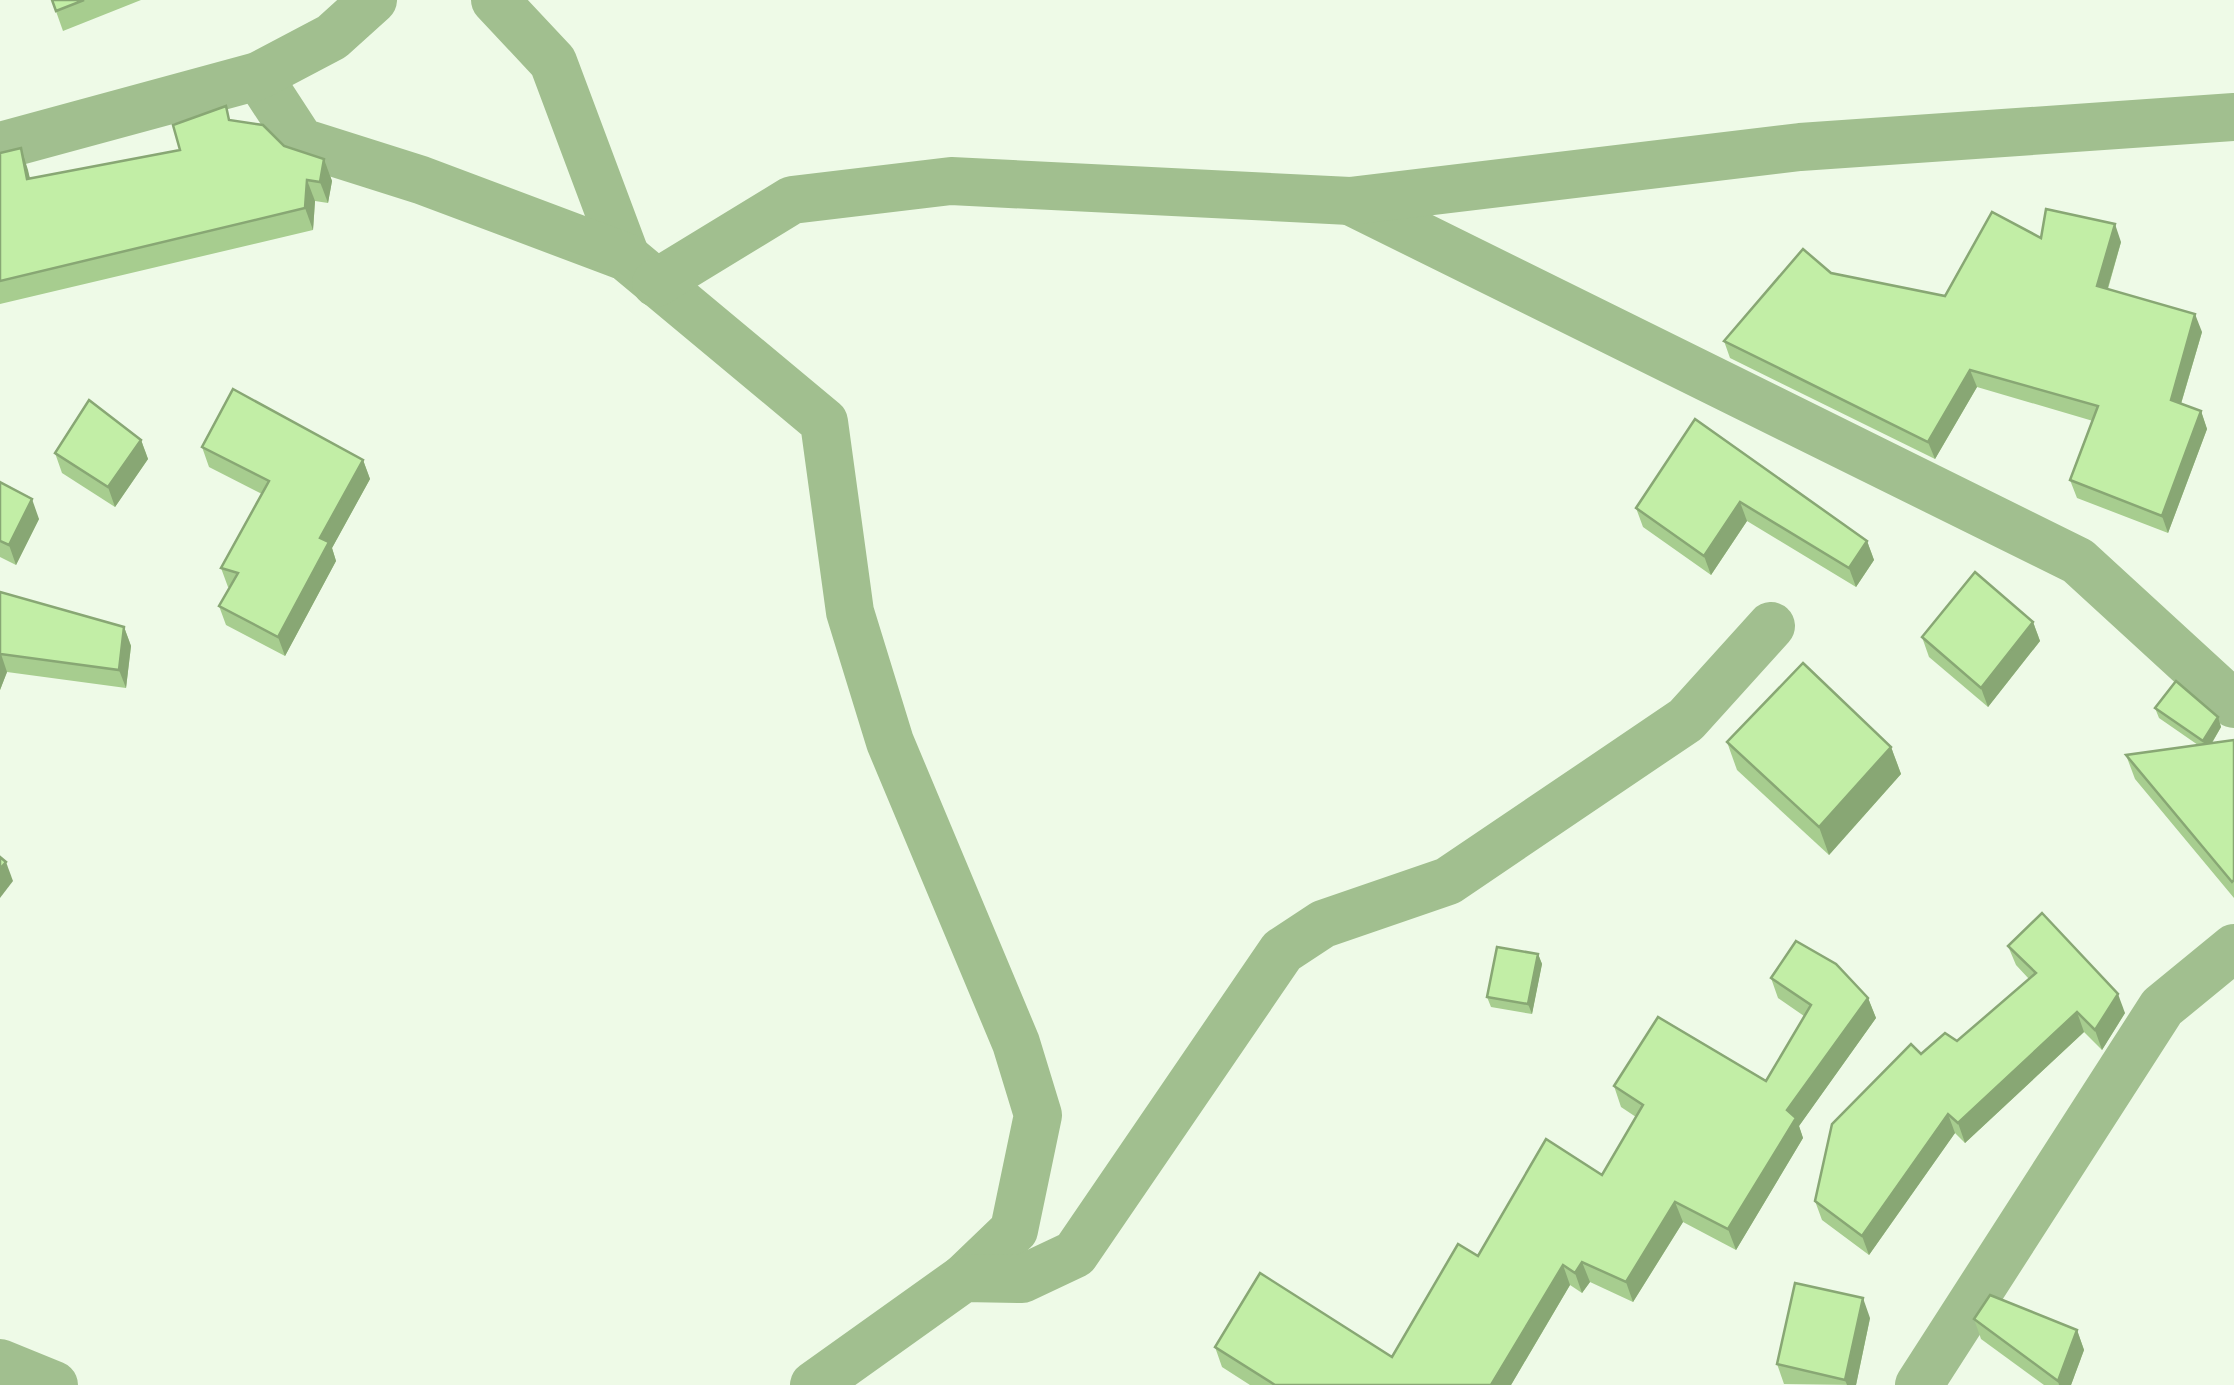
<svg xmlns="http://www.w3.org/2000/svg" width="2234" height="1385" viewBox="0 0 2234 1385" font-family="Spectral,serif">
  <rect width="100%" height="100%" fill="#eefae7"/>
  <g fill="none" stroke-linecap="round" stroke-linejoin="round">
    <!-- minor -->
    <g stroke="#a1bf8f" stroke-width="48">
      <path d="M 495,0 L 553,62 L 626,257"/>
      <path d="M 258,76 L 301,142 L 421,180 L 626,257 L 824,422 L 850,612 L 890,742 L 1016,1043 L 1038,1115 L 1014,1230 L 964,1278"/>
      <path d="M 0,146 L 258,76 L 332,37 L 373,0"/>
      <path d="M 1350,201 L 2078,561 L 2234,704"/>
      <path d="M 656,283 L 792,200 L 951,181 L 1350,201 L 1800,147 L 2234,117"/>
      <path d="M 0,1363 L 54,1385"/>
      <path d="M 814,1385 L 964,1278 L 1022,1279 L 1075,1254 L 1282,951 L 1323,924 L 1448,881 L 1686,720 L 1771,626"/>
      <path d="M 1919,1385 L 2162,1007 L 2234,948"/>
    </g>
  </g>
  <!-- wall -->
  <g fill="#a7cd8f">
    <path d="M 52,0 L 141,0 L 63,31 Z"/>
    <path d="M 230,120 L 284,146 L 324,159 L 332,181 L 328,203 L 315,201 L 313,230 L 0,304 L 0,153 L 21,148 L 30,179 L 180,150 Z"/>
    <path d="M 2121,242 L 2108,289 L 2202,332 L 2181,404 L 2201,411 L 2207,429 L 2168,533 L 2077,498 L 2070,480 L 2093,421 L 1977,387 L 1935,459 L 1730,358 L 1724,341 L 1831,273 L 1945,296 Z"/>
    <path d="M 1695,419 L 1867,541 L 1874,560 L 1856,587 L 1747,521 L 1711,575 L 1643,527 L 1636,508 Z"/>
    <path d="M 141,440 L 148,459 L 115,507 L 62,473 L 55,453 Z"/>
    <path d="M 202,447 L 363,460 L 370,479 L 332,548 L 336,561 L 285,656 L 226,625 L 219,606 L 230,588 L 228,587 L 221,568 L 262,494 L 209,467 Z"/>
    <path d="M 0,482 L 39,519 L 16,565 L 0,557 Z"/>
    <path d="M 0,592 L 124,627 L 131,646 L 126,688 L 7,672 L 0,690 Z"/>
    <path d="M 2033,622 L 2040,641 L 1988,707 L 1929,657 L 1922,637 Z"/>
    <path d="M 2155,708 L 2218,717 L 2221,727 L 2212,743 L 2234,740 L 2234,898 L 2135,779 L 2126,755 L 2198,745 L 2159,718 Z"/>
    <path d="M 1727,742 L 1891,747 L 1901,774 L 1829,855 L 1737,770 Z"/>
    <path d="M 2008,946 L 2125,1013 L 2102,1050 L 2084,1032 L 1965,1143 L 1955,1133 L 1869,1255 L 1822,1220 L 1815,1201 L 1957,1041 L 2029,979 L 2016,965 Z"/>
    <path d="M 1538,954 L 1542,964 L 1532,1014 L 1491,1007 L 1487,997 Z"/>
    <path d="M 1771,978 L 1868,998 L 1876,1018 L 1799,1126 L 1803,1138 L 1736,1250 L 1683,1222 L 1633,1302 L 1590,1282 L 1582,1293 L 1570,1285 L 1511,1385 L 1250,1385 L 1222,1367 L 1215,1347 L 1392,1357 L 1602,1175 L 1636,1117 L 1621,1107 L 1614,1086 L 1766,1081 L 1804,1016 L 1778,998 Z"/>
    <path d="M 1870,1318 L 1856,1385 L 1784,1384 L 1777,1364 Z"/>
    <path d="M 1974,1319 L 2077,1330 L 2084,1350 L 2071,1385 L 2044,1385 L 1981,1339 Z"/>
  </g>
  <!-- shaded-wall -->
  <g fill="#88a774">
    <path d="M 21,148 L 28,170 L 35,201 L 27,179 Z"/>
    <path d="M 324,159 L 332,181 L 328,203 L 320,182 Z"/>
    <path d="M 307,180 L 315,201 L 313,230 L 305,208 Z"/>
    <path d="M 2115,224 L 2121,242 L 2103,304 L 2097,286 Z"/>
    <path d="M 2195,314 L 2202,332 L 2177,417 L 2171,400 Z"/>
    <path d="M 1970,370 L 1977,387 L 1935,459 L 1928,442 Z"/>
    <path d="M 2201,411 L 2207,429 L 2168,533 L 2162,516 Z"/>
    <path d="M 141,440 L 148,459 L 115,507 L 108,487 Z"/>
    <path d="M 363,460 L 370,479 L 332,548 L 336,561 L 285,656 L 278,637 L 320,538 Z"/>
    <path d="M 32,499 L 39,519 L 16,565 L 9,545 Z"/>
    <path d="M 1740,502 L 1747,521 L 1711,575 L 1704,556 Z"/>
    <path d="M 1867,541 L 1874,560 L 1856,587 L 1849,568 Z"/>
    <path d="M 2033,622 L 2040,641 L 1988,707 L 1981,688 Z"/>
    <path d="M 124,627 L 131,646 L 126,688 L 119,670 Z"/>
    <path d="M 1,654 L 7,672 L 0,690 L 0,655 Z"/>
    <path d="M 2218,717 L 2221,727 L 2207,751 L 2203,741 Z"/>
    <path d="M 1891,747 L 1901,774 L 1829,855 L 1819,827 Z"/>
    <path d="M 6,862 L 13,881 L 0,898 L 0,869 Z"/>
    <path d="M 1538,954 L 1542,964 L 1532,1014 L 1528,1004 Z"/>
    <path d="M 2118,994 L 2125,1013 L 2102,1050 L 2095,1030 Z"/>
    <path d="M 1868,998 L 1876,1018 L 1799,1126 L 1803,1138 L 1736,1250 L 1728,1229 L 1787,1110 Z"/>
    <path d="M 2077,1012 L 2084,1032 L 1965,1143 L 1958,1123 Z"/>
    <path d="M 1948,1114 L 1955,1133 L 1869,1255 L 1862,1236 Z"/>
    <path d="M 1675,1202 L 1683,1222 L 1633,1302 L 1626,1282 Z"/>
    <path d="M 1582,1262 L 1590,1282 L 1582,1293 L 1575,1273 Z"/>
    <path d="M 1563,1265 L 1570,1285 L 1511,1385 L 1491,1385 Z"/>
    <path d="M 1863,1298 L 1870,1318 L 1856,1385 L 1847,1385 L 1845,1380 Z"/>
    <path d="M 2077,1330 L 2084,1350 L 2071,1385 L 2059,1385 L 2058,1381 Z"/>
  </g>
  <!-- building -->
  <g fill="#c2eea6" stroke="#88a774" stroke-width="2.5">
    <path d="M 52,0 L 84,0 L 56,11 Z"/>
    <path d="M 226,106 L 229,120 L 263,125 L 284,146 L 324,159 L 320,182 L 307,180 L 305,208 L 0,281 L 0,153 L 21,148 L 27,179 L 180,150 L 173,125 Z"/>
    <path d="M 2046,209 L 2115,224 L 2097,286 L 2195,314 L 2171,400 L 2201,411 L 2162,516 L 2070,480 L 2098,406 L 1970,370 L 1928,442 L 1724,341 L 1803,249 L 1831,273 L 1945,296 L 1992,212 L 2041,238 Z"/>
    <path d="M 233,389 L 363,460 L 320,538 L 329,542 L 278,637 L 219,606 L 238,573 L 221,568 L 269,481 L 202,447 Z"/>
    <path d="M 89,400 L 141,440 L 108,487 L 55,453 Z"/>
    <path d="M 1695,419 L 1867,541 L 1849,568 L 1740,502 L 1704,556 L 1636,508 Z"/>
    <path d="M 0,482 L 32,499 L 9,545 L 0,541 Z"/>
    <path d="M 1975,572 L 2033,622 L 1981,688 L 1922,637 Z"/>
    <path d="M 0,592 L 124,627 L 119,670 L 1,654 L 0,655 Z"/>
    <path d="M 1803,663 L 1891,747 L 1819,827 L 1727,742 Z"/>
    <path d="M 2176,681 L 2218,717 L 2203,741 L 2155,708 Z"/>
    <path d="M 2234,740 L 2234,880 L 2232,882 L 2126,755 Z"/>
    <path d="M 0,857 L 6,862 L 0,869 Z"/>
    <path d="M 2042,913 L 2118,994 L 2095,1030 L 2077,1012 L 1958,1123 L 1948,1114 L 1862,1236 L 1815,1201 L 1832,1124 L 1911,1044 L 1921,1054 L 1945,1033 L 1957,1041 L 2036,973 L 2008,946 Z"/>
    <path d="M 1796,941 L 1836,964 L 1868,998 L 1787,1110 L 1796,1118 L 1728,1229 L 1675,1202 L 1626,1282 L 1582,1262 L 1575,1273 L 1563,1265 L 1491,1385 L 1275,1385 L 1215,1347 L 1260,1273 L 1392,1357 L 1458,1244 L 1478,1256 L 1546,1139 L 1602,1175 L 1643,1105 L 1614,1086 L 1658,1017 L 1766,1081 L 1811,1005 L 1771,978 Z"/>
    <path d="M 1497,947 L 1538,954 L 1528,1004 L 1487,997 Z"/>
    <path d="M 1795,1283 L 1863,1298 L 1845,1380 L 1777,1364 Z"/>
    <path d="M 1990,1295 L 2077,1330 L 2058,1381 L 1974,1319 Z"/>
  </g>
</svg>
